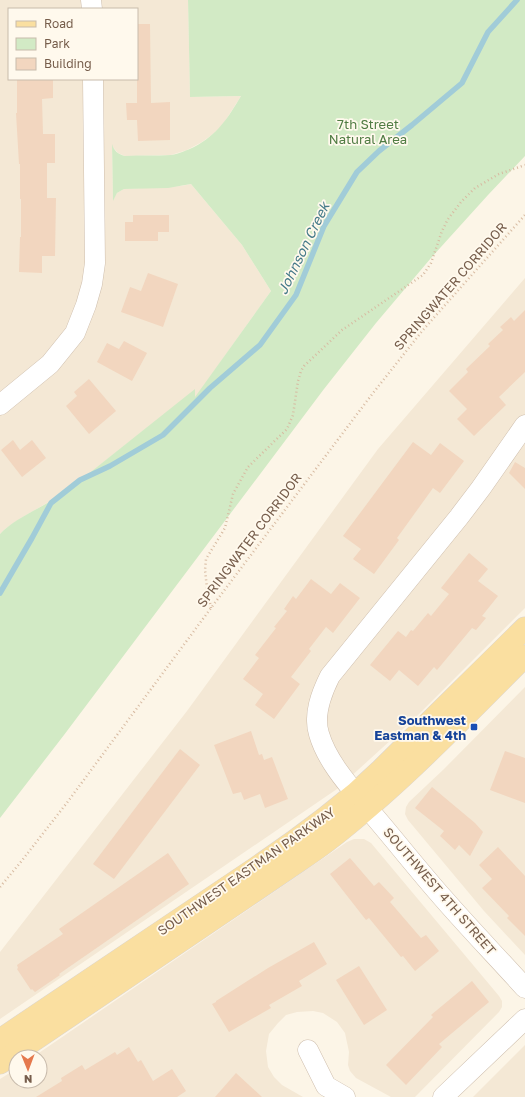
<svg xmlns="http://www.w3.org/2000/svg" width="525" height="1097" viewBox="0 0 525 1097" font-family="'Golos Text',sans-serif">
  <rect width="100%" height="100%" fill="#fcf5e7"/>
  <!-- residential -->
  <g fill="#f4e8d5" fill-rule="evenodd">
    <path d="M 0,0 L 188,0 L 190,97 L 241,96 L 222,126 L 213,134 L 202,142 L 187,150 L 171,155 L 125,156 L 118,153 L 112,146 L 113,200 L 117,193 L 124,189 L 181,186 L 191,184 L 242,245 L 271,291 L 195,398 L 195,390 L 58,498 L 54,499 L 21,518 L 5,529 L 0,534 ZM 9,9 L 137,9 L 137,79 L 9,79 Z"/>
    <path d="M 525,278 L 525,608 L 414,719 L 337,789 L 0,1019 L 0,952 L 187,711 L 378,449 Z"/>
    <path d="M 525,687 L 525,955 L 484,911 L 408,820 L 405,814 L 406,807 L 409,802 L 444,769 Z"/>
    <path d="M 354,839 L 364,839 L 371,843 L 499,996 L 502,1001 L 502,1007 L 499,1012 L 415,1097 L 391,1097 L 356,1078 L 350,1071 L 348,1065 L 349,1052 L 345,1033 L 337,1022 L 323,1013 L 313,1011 L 297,1012 L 286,1015 L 278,1023 L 269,1034 L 266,1051 L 268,1067 L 274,1077 L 282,1085 L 303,1097 L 0,1097 L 0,1079 L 16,1069 L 16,1081 L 40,1081 L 40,1057 L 33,1057 L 347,842 Z"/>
    <path d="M 525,1045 L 525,1097 L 473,1097 Z"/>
  </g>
  <!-- green -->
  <path fill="#d2eac5" d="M 188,0 L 525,0 L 525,156 L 488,195 L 431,258 L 376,323 L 324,389 L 64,735 L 0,818 L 0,534 C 14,519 37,510 54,499 L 58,498 L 195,389 L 195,397 L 271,291 L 242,245 L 191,184 L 168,188 L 124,189 L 117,193 L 113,201 L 112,144 C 114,151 118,154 125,156 C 140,155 156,156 171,155 C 179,154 187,150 194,147 C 217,135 228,118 241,96 L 190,97 Z"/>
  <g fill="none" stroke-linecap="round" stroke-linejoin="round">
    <!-- stream -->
    <path stroke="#a1ccd8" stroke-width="5.5" d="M 0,593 L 32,538 L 51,503 L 80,480 L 110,466 L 163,435 L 210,388 L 260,345 L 296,295 L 324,226 L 357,172 L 379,151 L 412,125 L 462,83 L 488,32 L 517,0"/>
  </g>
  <!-- building -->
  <g fill="#f2d6bf">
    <path d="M 137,24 L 150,24 L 151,103 L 170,102 L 170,140 L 138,141 L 137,120 L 127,120 L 126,103 L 137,103 Z"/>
    <path d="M 17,79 L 53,79 L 53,98 L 42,99 L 43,134 L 55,134 L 55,163 L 47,163 L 47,198 L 56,198 L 55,256 L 42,256 L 42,273 L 19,272 L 20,237 L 21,237 L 21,199 L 20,199 L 20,164 L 19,164 L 16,113 L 17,113 Z"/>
    <path d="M 133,215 L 169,215 L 169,232 L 158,232 L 158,241 L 125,241 L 125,222 L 133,222 Z"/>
    <path d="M 148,273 L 178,284 L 163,327 L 121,312 L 130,287 L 141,291 Z"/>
    <path d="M 525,310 L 525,372 L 499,397 L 506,405 L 474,436 L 457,419 L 467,409 L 449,391 L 468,372 L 466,369 L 490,346 L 488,344 L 503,330 L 500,327 L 511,317 L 514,321 Z"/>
    <path d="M 124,341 L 147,353 L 132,381 L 97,362 L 107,343 L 119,349 Z"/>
    <path d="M 89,379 L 116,411 L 89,434 L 66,406 L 77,396 L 74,392 Z"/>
    <path d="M 13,440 L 20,450 L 32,440 L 46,458 L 22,477 L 1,450 Z"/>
    <path d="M 413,442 L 431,455 L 440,443 L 464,461 L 440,493 L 433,488 L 397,538 L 399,540 L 374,574 L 353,559 L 361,549 L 343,536 Z"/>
    <path d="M 515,462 L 525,468 L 525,489 L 509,473 Z"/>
    <path d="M 469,553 L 488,569 L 478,581 L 498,596 L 482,616 L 486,618 L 476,630 L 472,628 L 437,670 L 434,667 L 418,686 L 399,670 L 390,681 L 370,665 L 398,631 L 406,637 L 411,630 L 413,631 L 428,613 L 431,616 L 449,594 L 441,588 Z"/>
    <path d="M 311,579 L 331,594 L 340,583 L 360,598 L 333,633 L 326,627 L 309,649 L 311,651 L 291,677 L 300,684 L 274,719 L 255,705 L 263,694 L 243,679 L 259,658 L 255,655 L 276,628 L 274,627 L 287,611 L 284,609 L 293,596 L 296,599 Z"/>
    <path d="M 251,731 L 259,755 L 262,754 L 264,760 L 272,757 L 288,799 L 265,808 L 260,794 L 244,800 L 241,792 L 233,794 L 214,745 Z"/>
    <path d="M 180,749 L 200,765 L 114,879 L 93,864 Z"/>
    <path d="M 505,751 L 525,758 L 525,803 L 490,790 Z"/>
    <path d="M 432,787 L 475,823 L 483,832 L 470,856 L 459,845 L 455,850 L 440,836 L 444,831 L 415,808 Z"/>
    <path d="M 498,847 L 525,876 L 525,936 L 507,918 L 509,916 L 482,888 L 492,879 L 479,865 Z"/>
    <path d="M 168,853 L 189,884 L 59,974 L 60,975 L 35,992 L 32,989 L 31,990 L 17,969 L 18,968 L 17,965 L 63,934 L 59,929 Z"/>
    <path d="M 350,858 L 374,886 L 379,882 L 394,898 L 390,902 L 421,938 L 426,935 L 439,951 L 415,971 L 403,956 L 401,957 L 369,918 L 366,920 L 330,874 Z"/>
    <path d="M 314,942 L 327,964 L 299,981 L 302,986 L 269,1005 L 271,1008 L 229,1032 L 212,1004 L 216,1002 L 216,1001 L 268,968 Z"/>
    <path d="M 359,966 L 387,1010 L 364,1025 L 336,980 Z"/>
    <path d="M 472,981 L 489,1002 L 439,1044 L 442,1047 L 406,1085 L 386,1065 L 433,1017 L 431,1015 Z"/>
    <path d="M 129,1047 L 138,1062 L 141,1060 L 153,1081 L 172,1069 L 186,1091 L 177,1097 L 36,1097 L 62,1081 L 61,1078 L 82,1065 L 85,1070 L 115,1052 L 117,1055 Z"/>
    <path d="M 236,1073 L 262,1097 L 215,1097 Z"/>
  </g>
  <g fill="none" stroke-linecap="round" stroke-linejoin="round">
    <defs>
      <g id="minor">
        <path d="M 91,0 L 92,9"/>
        <path d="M 0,405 L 50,364 L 75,333 L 86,305 L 92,284 L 95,263 L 93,79"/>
        <path d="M 525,425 L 481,488 L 459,517 L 330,676 C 321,694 313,715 319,734 C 328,765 355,792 375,817 C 398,844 420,872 443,898 C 470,929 498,958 525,988"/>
        <path d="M 308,1050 L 326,1086 L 345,1097"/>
        <path d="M 443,1097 L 525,1019"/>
      </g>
      <g id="major">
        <path d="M 0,1040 L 256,868 L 293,842 L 325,818 L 356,793 L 381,770 L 525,628"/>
        <path d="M 0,1063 L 287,869 C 300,860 314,851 327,841 C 398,786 461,720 525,656"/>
      </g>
    </defs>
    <!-- minor casing -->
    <use href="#minor" stroke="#cebead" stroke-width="21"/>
    <!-- major casing -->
    <use href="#major" stroke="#dbd5d0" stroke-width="23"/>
    <!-- path -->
    <g stroke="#d7baa1" stroke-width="2.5" stroke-dasharray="1 3" stroke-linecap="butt">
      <path d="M 211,608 L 207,588 L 205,570 L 206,559 L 225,528 L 233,494 L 248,467 L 287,429 L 293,415 L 298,381 L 301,371 L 304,366 L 342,330 L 423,275 L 431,263 L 442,231 L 448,219 L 461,202 L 475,188 L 499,174 L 525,165"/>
      <path d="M 0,887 L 20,863 L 66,804 L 211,608 L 373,393 L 423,330 L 525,215"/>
    </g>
    <!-- minor -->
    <use href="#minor" stroke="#fff" stroke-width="20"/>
    <!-- major -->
    <use href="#major" stroke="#fadfa0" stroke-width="22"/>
  </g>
  <!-- markers -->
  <rect fill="#1a4fb4" stroke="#fff9ed" stroke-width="1.5" x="470" y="723" width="8" height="8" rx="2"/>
  <g text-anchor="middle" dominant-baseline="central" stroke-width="3.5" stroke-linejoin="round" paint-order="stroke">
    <!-- park labels -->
    <g font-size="13" fill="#507c43" stroke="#fff9ed">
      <text x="368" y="124">7th Street<tspan x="368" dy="15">Natural Area</tspan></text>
    </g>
    <!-- street labels -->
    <g font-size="13" fill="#765d4b" stroke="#fff9ed">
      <text transform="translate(450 286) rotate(-49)">SPRINGWATER CORRIDOR</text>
      <text transform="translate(249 540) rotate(-53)">SPRINGWATER CORRIDOR</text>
      <text transform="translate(246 871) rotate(-35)">SOUTHWEST EASTMAN PARKWAY</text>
      <text transform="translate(440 891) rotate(49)">SOUTHWEST 4TH STREET</text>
    </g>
    <!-- transit labels -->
    <g font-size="13" font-weight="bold" fill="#164399" stroke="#fff9ed" text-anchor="end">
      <text x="466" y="720">Southwest<tspan x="466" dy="15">Eastman &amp; 4th</tspan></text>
    </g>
    <!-- water labels -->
    <g font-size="14" font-style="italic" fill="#457a89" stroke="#fff9ed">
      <text transform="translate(303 248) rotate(-64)">Johnson Creek</text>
    </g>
  </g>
  <!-- legend -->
  <rect x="8" y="8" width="130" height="72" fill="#fff9ed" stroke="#c8bbac"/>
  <rect x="16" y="21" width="20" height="6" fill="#fadfa0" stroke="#c8bbac"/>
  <text x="44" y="28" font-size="12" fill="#765d4b">Road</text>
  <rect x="16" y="38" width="20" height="12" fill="#d2eac5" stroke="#c8bbac"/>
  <text x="44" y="48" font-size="12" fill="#765d4b">Park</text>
  <rect x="16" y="58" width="20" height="12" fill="#f2d6bf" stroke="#c8bbac"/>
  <text x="44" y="68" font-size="12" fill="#765d4b">Building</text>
  <!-- north arrow -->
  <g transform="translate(28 1069) rotate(179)"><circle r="19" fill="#fff9ed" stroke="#c8bbac"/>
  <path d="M0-3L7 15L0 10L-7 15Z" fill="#e5794d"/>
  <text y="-6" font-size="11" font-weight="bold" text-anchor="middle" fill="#765d4b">N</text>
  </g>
</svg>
